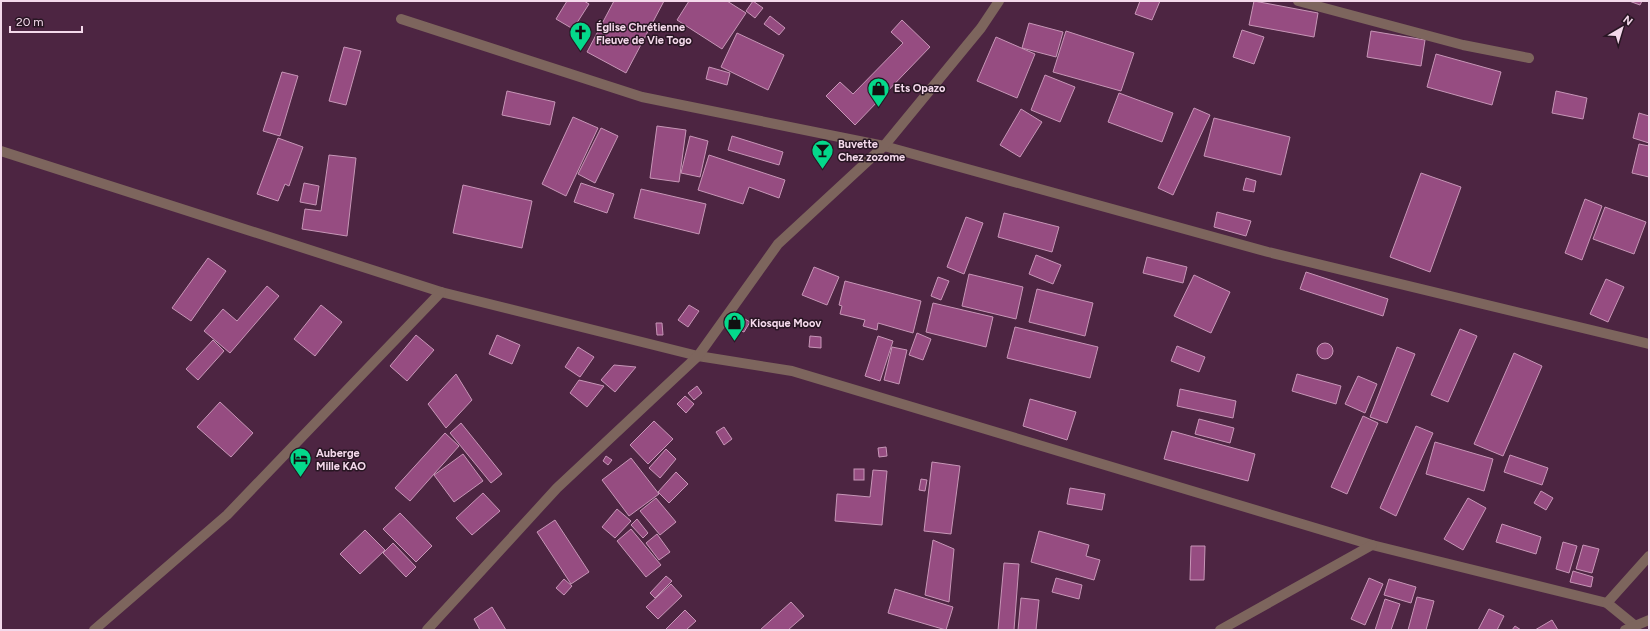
<svg xmlns="http://www.w3.org/2000/svg" width="1650" height="631" viewBox="0 0 1650 631" font-family="Figtree,sans-serif">
  <rect width="100%" height="100%" fill="#4d2542"/>
  <!-- building -->
  <g fill="#964c81" stroke="#c796b7">
    <path d="M 567,1 L 584,1 L 589,4 L 573,29 L 556,19 Z"/>
    <path d="M 614,1 L 664,1 L 626,73 L 587,52 Z"/>
    <path d="M 689,1 L 727,1 L 746,13 L 722,49 L 677,20 Z"/>
    <path d="M 753,1 L 763,8 L 755,18 L 746,11 Z"/>
    <path d="M 1140,1 L 1160,1 L 1152,20 L 1135,14 Z"/>
    <path d="M 1254,1 L 1318,13 L 1314,37 L 1249,25 Z"/>
    <path d="M 1629,1 L 1642,1 L 1640,5 Z"/>
    <path d="M 770,16 L 785,28 L 779,35 L 764,24 Z"/>
    <path d="M 902,20 L 930,47 L 855,125 L 826,96 L 840,82 L 853,94 L 903,43 L 891,32 Z"/>
    <path d="M 1029,23 L 1063,32 L 1056,57 L 1022,48 Z"/>
    <path d="M 1242,30 L 1264,37 L 1254,64 L 1233,57 Z"/>
    <path d="M 1066,31 L 1134,53 L 1121,91 L 1053,72 Z"/>
    <path d="M 1371,31 L 1425,40 L 1421,66 L 1367,57 Z"/>
    <path d="M 737,33 L 784,55 L 768,90 L 721,67 Z"/>
    <path d="M 996,37 L 1035,54 L 1017,98 L 977,81 Z"/>
    <path d="M 344,47 L 361,51 L 346,105 L 329,101 Z"/>
    <path d="M 1436,54 L 1501,72 L 1492,105 L 1427,87 Z"/>
    <path d="M 709,67 L 730,73 L 727,85 L 706,79 Z"/>
    <path d="M 282,72 L 298,76 L 280,136 L 263,131 Z"/>
    <path d="M 1045,75 L 1075,87 L 1060,122 L 1031,110 Z"/>
    <path d="M 507,91 L 555,102 L 550,125 L 502,115 Z"/>
    <path d="M 1556,91 L 1587,98 L 1583,119 L 1552,113 Z"/>
    <path d="M 1119,93 L 1173,113 L 1162,142 L 1108,122 Z"/>
    <path d="M 1194,108 L 1210,115 L 1173,195 L 1158,188 Z"/>
    <path d="M 1021,109 L 1042,122 L 1020,157 L 1000,145 Z"/>
    <path d="M 1639,113 L 1649,116 L 1649,143 L 1633,138 Z"/>
    <path d="M 573,117 L 598,128 L 566,196 L 542,184 Z"/>
    <path d="M 1214,118 L 1290,137 L 1281,175 L 1204,156 Z"/>
    <path d="M 657,126 L 686,130 L 679,182 L 650,178 Z"/>
    <path d="M 601,128 L 618,136 L 595,183 L 578,174 Z"/>
    <path d="M 690,136 L 708,141 L 700,177 L 681,173 Z"/>
    <path d="M 732,136 L 783,152 L 779,165 L 728,150 Z"/>
    <path d="M 278,138 L 303,147 L 289,186 L 285,184 L 278,201 L 257,194 Z"/>
    <path d="M 1639,144 L 1649,146 L 1649,177 L 1632,173 Z"/>
    <path d="M 329,155 L 356,158 L 347,236 L 302,229 L 305,209 L 321,211 Z"/>
    <path d="M 709,155 L 785,180 L 779,198 L 749,187 L 743,204 L 698,190 Z"/>
    <path d="M 1421,173 L 1461,187 L 1430,272 L 1390,257 Z"/>
    <path d="M 1246,178 L 1256,181 L 1254,192 L 1243,190 Z"/>
    <path d="M 304,183 L 319,186 L 316,205 L 300,202 Z"/>
    <path d="M 581,183 L 614,194 L 607,213 L 574,202 Z"/>
    <path d="M 463,185 L 532,201 L 522,248 L 453,233 Z"/>
    <path d="M 641,189 L 706,204 L 699,234 L 634,218 Z"/>
    <path d="M 1585,199 L 1602,206 L 1582,260 L 1565,253 Z"/>
    <path d="M 1605,207 L 1646,222 L 1634,254 L 1593,239 Z"/>
    <path d="M 1217,212 L 1251,221 L 1246,236 L 1214,227 Z"/>
    <path d="M 1004,213 L 1059,227 L 1052,252 L 998,237 Z"/>
    <path d="M 966,217 L 983,223 L 964,274 L 947,267 Z"/>
    <path d="M 1036,255 L 1061,265 L 1053,284 L 1029,274 Z"/>
    <path d="M 1147,257 L 1187,267 L 1183,283 L 1143,273 Z"/>
    <path d="M 208,258 L 226,271 L 191,321 L 172,308 Z"/>
    <path d="M 814,267 L 839,277 L 827,305 L 802,295 Z"/>
    <path d="M 1306,272 L 1388,299 L 1383,316 L 1300,289 Z"/>
    <path d="M 969,274 L 1023,287 L 1016,319 L 962,306 Z"/>
    <path d="M 1194,275 L 1230,292 L 1211,333 L 1174,316 Z"/>
    <path d="M 938,277 L 949,281 L 941,300 L 931,296 Z"/>
    <path d="M 1606,279 L 1624,287 L 1608,322 L 1590,314 Z"/>
    <path d="M 845,281 L 921,301 L 913,333 L 878,323 L 877,330 L 863,326 L 865,320 L 840,314 L 842,306 L 839,305 Z"/>
    <path d="M 267,286 L 279,296 L 230,353 L 204,331 L 223,309 L 237,321 Z"/>
    <path d="M 1037,289 L 1093,303 L 1085,336 L 1029,322 Z"/>
    <path d="M 933,303 L 993,317 L 986,347 L 926,332 Z"/>
    <path d="M 321,305 L 342,322 L 315,356 L 294,339 Z"/>
    <path d="M 689,305 L 699,311 L 688,327 L 678,320 Z"/>
    <path d="M 745,319 L 750,322 L 744,332 L 739,330 Z"/>
    <path d="M 656,323 L 662,323 L 663,335 L 657,335 Z"/>
    <path d="M 1015,327 L 1098,347 L 1090,378 L 1007,358 Z"/>
    <path d="M 1460,329 L 1477,336 L 1448,402 L 1431,395 Z"/>
    <path d="M 917,333 L 931,339 L 923,360 L 909,355 Z"/>
    <path d="M 416,335 L 434,350 L 407,381 L 390,366 Z"/>
    <path d="M 497,335 L 520,345 L 512,364 L 489,354 Z"/>
    <path d="M 810,336 L 821,337 L 821,348 L 809,347 Z"/>
    <path d="M 878,336 L 893,341 L 880,381 L 865,376 Z"/>
    <path d="M 213,340 L 224,351 L 198,380 L 186,369 Z"/>
    <circle cx="1325" cy="351" r="8"/>
    <path d="M 1177,346 L 1205,357 L 1199,372 L 1171,361 Z"/>
    <path d="M 578,347 L 594,357 L 580,377 L 565,367 Z"/>
    <path d="M 892,347 L 907,350 L 899,384 L 884,380 Z"/>
    <path d="M 1397,347 L 1415,354 L 1387,423 L 1370,417 Z"/>
    <path d="M 1514,353 L 1542,366 L 1503,456 L 1474,444 Z"/>
    <path d="M 614,365 L 636,367 L 615,392 L 601,380 Z"/>
    <path d="M 456,374 L 472,400 L 446,428 L 428,404 Z"/>
    <path d="M 1297,374 L 1341,386 L 1336,404 L 1292,391 Z"/>
    <path d="M 1358,376 L 1377,384 L 1365,413 L 1345,404 Z"/>
    <path d="M 579,380 L 604,386 L 587,407 L 570,393 Z"/>
    <path d="M 697,386 L 702,393 L 694,400 L 688,393 Z"/>
    <path d="M 1180,389 L 1236,401 L 1233,418 L 1177,406 Z"/>
    <path d="M 685,396 L 694,404 L 686,413 L 677,404 Z"/>
    <path d="M 1030,399 L 1076,412 L 1067,440 L 1023,426 Z"/>
    <path d="M 220,402 L 253,433 L 231,457 L 197,427 Z"/>
    <path d="M 1363,416 L 1378,423 L 1347,494 L 1331,487 Z"/>
    <path d="M 1199,419 L 1234,428 L 1230,443 L 1195,434 Z"/>
    <path d="M 654,421 L 673,439 L 648,464 L 630,445 Z"/>
    <path d="M 461,423 L 502,474 L 491,483 L 450,433 Z"/>
    <path d="M 1416,426 L 1433,433 L 1396,516 L 1380,508 Z"/>
    <path d="M 724,427 L 732,439 L 724,445 L 716,432 Z"/>
    <path d="M 1172,431 L 1255,454 L 1248,481 L 1164,459 Z"/>
    <path d="M 445,433 L 459,446 L 410,501 L 395,488 Z"/>
    <path d="M 1435,442 L 1493,459 L 1484,491 L 1426,474 Z"/>
    <path d="M 886,447 L 887,456 L 879,457 L 878,448 Z"/>
    <path d="M 666,449 L 676,459 L 660,478 L 649,468 Z"/>
    <path d="M 463,454 L 483,481 L 454,502 L 434,475 Z"/>
    <path d="M 1510,455 L 1548,468 L 1542,485 L 1504,472 Z"/>
    <path d="M 606,456 L 612,460 L 608,465 L 603,461 Z"/>
    <path d="M 631,458 L 659,494 L 629,516 L 602,480 Z"/>
    <path d="M 932,462 L 960,466 L 951,534 L 924,531 Z"/>
    <rect x="854" y="469" width="10" height="11"/>
    <path d="M 873,470 L 887,471 L 882,525 L 835,521 L 837,494 L 870,497 Z"/>
    <path d="M 676,472 L 688,484 L 669,503 L 658,492 Z"/>
    <path d="M 921,479 L 927,480 L 925,491 L 919,490 Z"/>
    <path d="M 1070,488 L 1105,494 L 1102,510 L 1067,504 Z"/>
    <path d="M 1541,491 L 1553,498 L 1546,510 L 1534,503 Z"/>
    <path d="M 483,493 L 500,511 L 472,535 L 456,518 Z"/>
    <path d="M 656,498 L 676,522 L 660,535 L 640,511 Z"/>
    <path d="M 1468,498 L 1486,508 L 1463,550 L 1444,539 Z"/>
    <path d="M 617,509 L 631,521 L 615,538 L 602,527 Z"/>
    <path d="M 400,513 L 432,546 L 416,562 L 383,529 Z"/>
    <path d="M 637,519 L 648,533 L 643,538 L 631,525 Z"/>
    <path d="M 555,520 L 589,572 L 571,584 L 537,532 Z"/>
    <path d="M 1502,524 L 1541,537 L 1536,554 L 1496,542 Z"/>
    <path d="M 631,529 L 661,565 L 646,577 L 617,541 Z"/>
    <path d="M 365,530 L 385,550 L 360,574 L 340,554 Z"/>
    <path d="M 1039,531 L 1089,545 L 1086,556 L 1100,560 L 1094,580 L 1031,562 Z"/>
    <path d="M 657,534 L 670,552 L 659,560 L 646,543 Z"/>
    <path d="M 933,540 L 954,549 L 949,602 L 925,595 Z"/>
    <path d="M 1563,542 L 1577,546 L 1569,573 L 1556,569 Z"/>
    <path d="M 393,543 L 416,567 L 406,577 L 383,553 Z"/>
    <path d="M 1583,545 L 1599,549 L 1592,573 L 1576,569 Z"/>
    <path d="M 1191,546 L 1205,546 L 1204,580 L 1190,580 Z"/>
    <path d="M 1004,563 L 1019,564 L 1014,630 L 998,630 Z"/>
    <path d="M 1573,571 L 1593,577 L 1591,587 L 1570,582 Z"/>
    <path d="M 666,576 L 672,581 L 655,598 L 650,593 Z"/>
    <path d="M 1056,578 L 1082,585 L 1079,599 L 1052,592 Z"/>
    <path d="M 1369,578 L 1383,584 L 1365,625 L 1351,619 Z"/>
    <path d="M 564,579 L 572,586 L 564,595 L 556,588 Z"/>
    <path d="M 1389,579 L 1416,587 L 1411,603 L 1384,595 Z"/>
    <path d="M 671,584 L 682,596 L 658,619 L 646,607 Z"/>
    <path d="M 895,589 L 953,607 L 946,630 L 888,613 Z"/>
    <path d="M 1417,597 L 1434,601 L 1426,630 L 1408,630 Z"/>
    <path d="M 1021,598 L 1039,600 L 1036,630 L 1018,630 Z"/>
    <path d="M 1385,599 L 1400,604 L 1391,630 L 1375,630 Z"/>
    <path d="M 791,602 L 804,616 L 788,630 L 760,630 Z"/>
    <path d="M 492,607 L 506,630 L 480,630 L 474,619 Z"/>
    <path d="M 1489,609 L 1504,616 L 1497,630 L 1478,630 Z"/>
    <path d="M 685,610 L 696,621 L 686,630 L 665,630 Z"/>
    <path d="M 1552,620 L 1558,630 L 1535,630 Z"/>
    <path d="M 1515,626 L 1521,630 L 1512,630 Z"/>
  </g>
  <g fill="none" stroke-linecap="round" stroke-linejoin="round">
    <!-- minor -->
    <g stroke="#7d655d" stroke-width="10">
      <path d="M 1298,1 L 1463,45 L 1529,58"/>
      <path d="M 401,19 L 642,97 L 884,146 L 1268,252 L 1649,344"/>
      <path d="M 1,151 L 441,292 L 698,356 L 792,371 L 1372,545 L 1607,603 L 1634,625"/>
      <path d="M 1607,603 L 1649,556"/>
      <path d="M 94,630 L 227,515 L 441,292"/>
      <path d="M 427,630 L 557,488 L 698,356 L 778,244 L 884,146 L 981,28 L 999,1"/>
      <path d="M 1220,630 L 1372,545"/>
      <path d="M 1625,630 L 1649,620"/>
    </g>
  </g>
  <!-- icons -->
  <defs>
    <symbol id="church-pin" viewBox="-11 -11 22 30"><path d="M0 17L-7.5 6A9.5 9.5 0 1 1 7.5 6Z" fill="#04d98b" stroke="#281623"/><path d="M-1.2-6h2.4v3.5h3.3v2.4h-3.3V6h-2.4V-.1h-3.3v-2.4h3.3Z" fill="#111"/></symbol>
    <symbol id="shop-pin" viewBox="-11 -11 22 30"><path d="M0 17L-7.5 6A9.5 9.5 0 1 1 7.5 6Z" fill="#04d98b" stroke="#281623"/><path d="M-5-2.5h2.3a2.7 3.5 0 0 1 5.4 0H5L5.5 6h-11ZM-1.5-2.5h3a1.5 2.3 0 0 0-3 0Z" fill="#111"/></symbol>
    <symbol id="bar-pin" viewBox="-11 -11 22 30"><path d="M0 17L-7.5 6A9.5 9.5 0 1 1 7.5 6Z" fill="#04d98b" stroke="#281623"/><path d="M-6-5H6L.8 .8V4.5H3.5V6h-7V4.5H-.8V.8Z" fill="#111"/></symbol>
    <symbol id="hotel-pin" viewBox="-11 -11 22 30"><path d="M0 17L-7.5 6A9.5 9.5 0 1 1 7.5 6Z" fill="#04d98b" stroke="#281623"/><path d="M-6-4.5h1.5V1H6V5H4.5V3h-9V5H-6ZM-4 0a1.8 1.8 0 1 1 3.6 0ZM.5 0V-2.5h3Q6-2.5 6 0Z" fill="#111"/></symbol>
  </defs>
  <g fill-rule="evenodd">
    <use href="#church-pin" x="568" y="20" width="25" height="34"/>
    <use href="#shop-pin" x="866" y="76" width="25" height="34"/>
    <use href="#bar-pin" x="810" y="138" width="25" height="34"/>
    <use href="#shop-pin" x="722" y="310" width="25" height="34"/>
    <use href="#hotel-pin" x="288" y="446" width="25" height="34"/>
  </g>
  <g text-anchor="middle" dominant-baseline="central" stroke-width="3" stroke-linejoin="round" paint-order="stroke">
    <!-- poi labels -->
    <g font-size="11" font-weight="bold" fill="#f4d9eb" stroke="#281623" text-anchor="start">
      <text x="596" y="27">Église Chrétienne<tspan x="596" dy="13">Fleuve de Vie Togo</tspan></text>
      <text x="894" y="88">Ets Opazo</text>
      <text x="838" y="144">Buvette<tspan x="838" dy="13">Chez zozome</tspan></text>
      <text x="750" y="323">Kiosque Moov</text>
      <text x="316" y="453">Auberge<tspan x="316" dy="13">Mille KAO</tspan></text>
    </g>
  </g>
  <!-- border -->
  <rect width="1650" height="631" fill="none" stroke="#f4d9eb" stroke-width="4"/>
  <!-- north arrow -->
  <g transform="translate(1622 28) rotate(38)" stroke="#281623" stroke-width="3" paint-order="stroke">
  <path d="M0-3L7 15L0 10L-7 15Z" fill="#f4d9eb"/>
  <text y="-6" font-size="11" font-weight="bold" text-anchor="middle" fill="#f4d9eb">N</text>
  </g>
  <!-- scale -->
  <path d="M10 26v6h72v-6" fill="none" stroke="#f4d9eb" stroke-width="2"/>
  <text x="16" y="26" font-size="12" fill="#f4d9eb" stroke="#281623" stroke-width="3" paint-order="stroke">20 m</text>
</svg>
